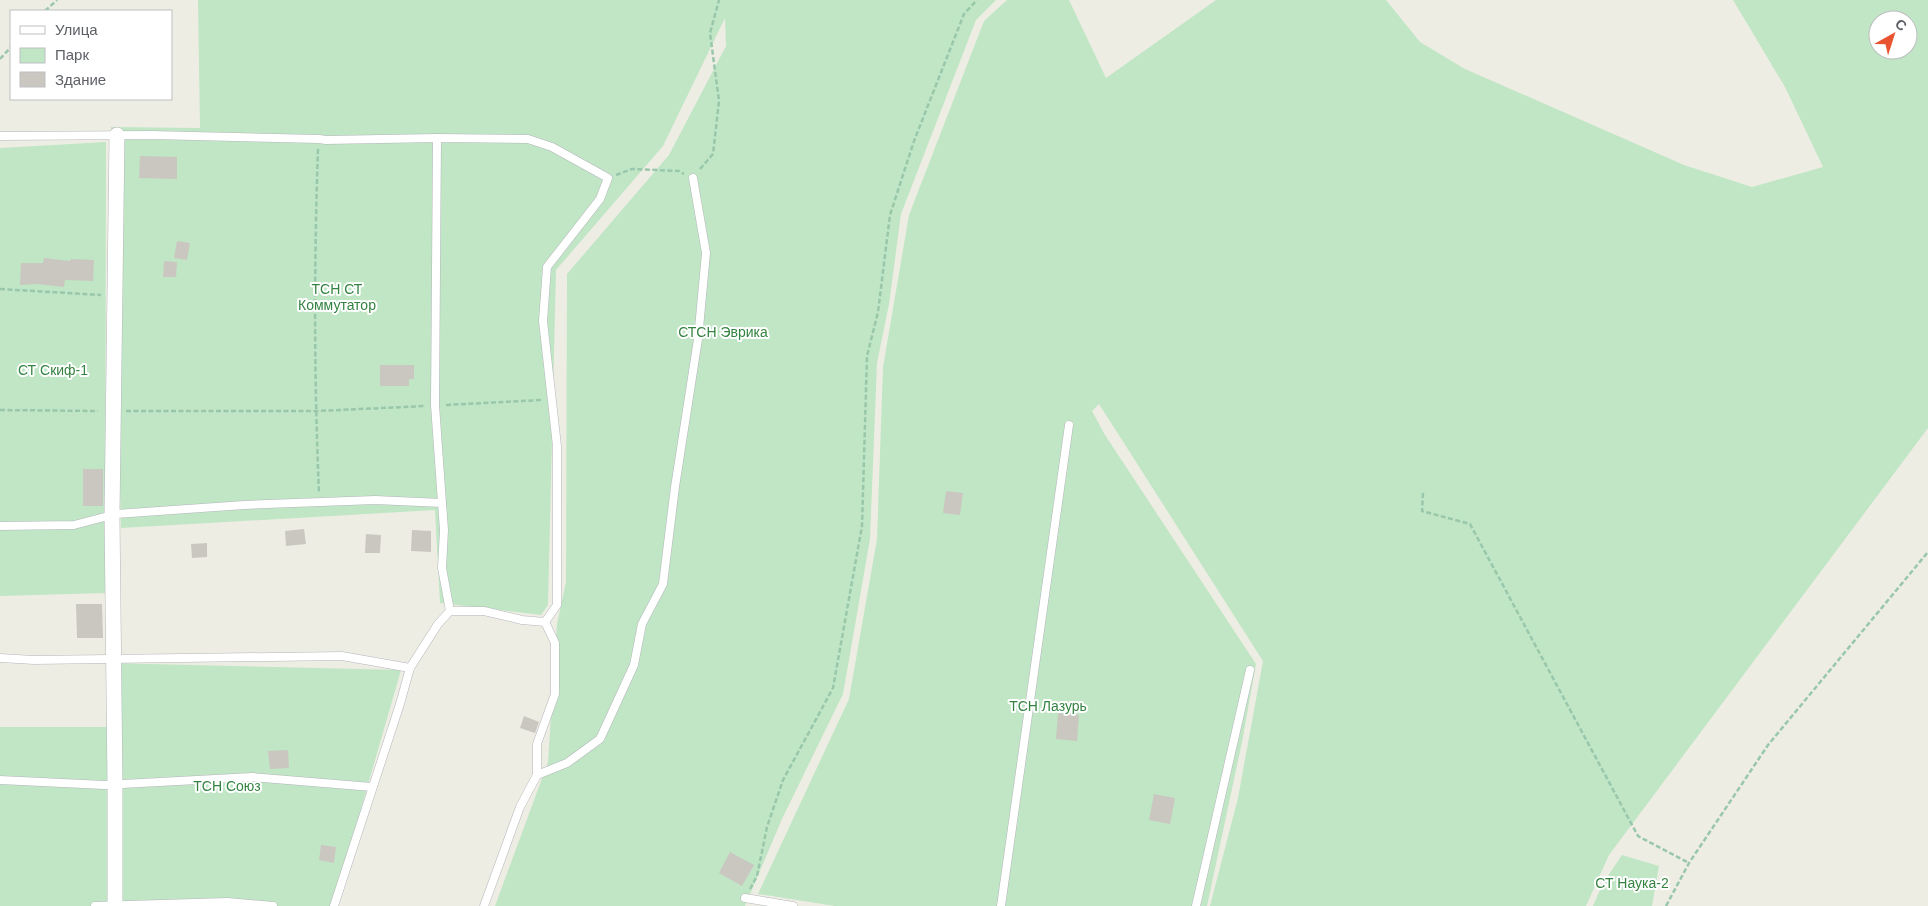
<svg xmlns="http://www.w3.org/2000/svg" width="1928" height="906" viewBox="0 0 1928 906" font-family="Arial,sans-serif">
  <rect width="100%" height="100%" fill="#eeede4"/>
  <!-- green -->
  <g fill="#c0e6c5" fill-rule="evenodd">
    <path d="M 198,0 L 996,0 L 976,20 L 901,214 L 889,304 L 877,363 L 870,539 L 843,694 L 782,819 L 745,906 L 495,906 L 548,762 L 557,624 L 566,582 L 567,274 L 669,155 L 726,46 L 725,18 L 663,146 L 556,270 L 548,605 L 541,615 L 440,603 L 435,510 L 121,528 L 111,127 L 200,128 Z"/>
    <path d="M 1007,0 L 1069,0 L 1106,78 L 1216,0 L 1386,0 L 1420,42 L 1465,69 L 1684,165 L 1752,187 L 1823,167 L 1785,87 L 1733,0 L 1928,0 L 1928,428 L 1609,855 L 1586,906 L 1210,906 L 1238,798 L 1263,661 L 1099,404 L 1092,411 L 1105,435 L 1256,664 L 1242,742 L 1207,906 L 835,906 L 758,894 L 849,699 L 877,539 L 883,367 L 909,215 L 984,21 ZM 1878,20 L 1908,20 L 1908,50 L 1878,50 Z"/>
    <path d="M 106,142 L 105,593 L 0,596 L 0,148 Z"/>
    <path d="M 106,663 L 401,670 L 333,906 L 0,906 L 0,727 L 107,727 Z"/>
    <path d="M 1622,855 L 1659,866 L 1652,906 L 1593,906 L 1602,885 Z"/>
  </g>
  <!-- building -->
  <g fill="#cac7c1">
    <path d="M 140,156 L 177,157 L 177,179 L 139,178 Z"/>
    <path d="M 177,241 L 190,243 L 187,260 L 174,258 Z"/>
    <path d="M 44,258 L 70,261 L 71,259 L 94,260 L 93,281 L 65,280 L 64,287 L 37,284 L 20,285 L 21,263 L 43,263 Z"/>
    <path d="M 164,261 L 177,262 L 176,277 L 163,277 Z"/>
    <path d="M 380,365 L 414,365 L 414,379 L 409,379 L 409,386 L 380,386 Z"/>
    <rect x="83" y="469" width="20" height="37"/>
    <path d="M 946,491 L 963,493 L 960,515 L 943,513 Z"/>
    <path d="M 304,529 L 306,544 L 286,546 L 285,531 Z"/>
    <path d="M 412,530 L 431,531 L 431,552 L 411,551 Z"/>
    <path d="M 366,534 L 381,535 L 380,553 L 365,553 Z"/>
    <path d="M 207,543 L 207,557 L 192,558 L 191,544 Z"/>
    <path d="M 76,604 L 102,604 L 103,638 L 77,638 Z"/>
    <path d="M 1058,713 L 1079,715 L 1077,741 L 1056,739 Z"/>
    <path d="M 524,716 L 539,722 L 535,733 L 520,728 Z"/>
    <path d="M 288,750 L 289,768 L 270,769 L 268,751 Z"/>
    <path d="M 1154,794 L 1175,798 L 1170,824 L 1149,820 Z"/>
    <path d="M 321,845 L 336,847 L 334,863 L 319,860 Z"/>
    <path d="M 730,852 L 754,865 L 742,886 L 719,873 Z"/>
  </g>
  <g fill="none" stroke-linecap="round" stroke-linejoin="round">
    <defs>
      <g id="lane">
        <path d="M 0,136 L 151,135 L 319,139 L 326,140 L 437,138 L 528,139 L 552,147 L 608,178 L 600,199 L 547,267 L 543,321 L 557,446 L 557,605 L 545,622 L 522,620 L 484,611 L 450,611 L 438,624 L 410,668 L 400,704 L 334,906"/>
        <path d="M 437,138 L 435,405 L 442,503"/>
        <path d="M 0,526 L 74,525 L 116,514 L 244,505 L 375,500 L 442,503 L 444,530 L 442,568 L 450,611"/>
        <path d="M 0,658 L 34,660 L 342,656 L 410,668"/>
        <path d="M 537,775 L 567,763 L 600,739 L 634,665 L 642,624 L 663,584 L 675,487 L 698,339 L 706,253 L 693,178"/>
        <path d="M 0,780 L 104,785 L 252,777 L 372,787"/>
        <path d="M 745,898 L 793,906"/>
        <path d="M 95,906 L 227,902 L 273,906"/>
        <path d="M 484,906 L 520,807 L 537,775 L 537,744 L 555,694 L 555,643 L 545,622"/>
        <path d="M 1001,906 L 1069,425"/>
        <path d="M 1196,906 L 1250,670"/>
      </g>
      <path id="street" d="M 115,906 L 115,784 L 112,515 L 117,135"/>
    </defs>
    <!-- lane casing -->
    <use href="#lane" stroke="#b4b6bb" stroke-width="9"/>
    <!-- street casing -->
    <use href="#street" stroke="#b4b6bb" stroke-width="16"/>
    <!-- path -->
    <g stroke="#99c7ab" stroke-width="2.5" stroke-dasharray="5 2.5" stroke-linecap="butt">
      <path d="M 45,11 L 57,0"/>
      <path d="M 0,59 L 11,47"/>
      <path d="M 318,149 C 314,263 314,378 319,493"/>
      <path d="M 700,169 L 713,154 L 719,101 L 710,33 L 719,0"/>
      <path d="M 616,175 L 632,169 L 679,171 L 684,174"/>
      <path d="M 0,289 L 101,295"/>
      <path d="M 446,405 L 541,400"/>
      <path d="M 0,410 L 98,411"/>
      <path d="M 126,411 L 317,411 L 426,406"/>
      <path d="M 1423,493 L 1422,511 L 1470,524 L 1638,836 L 1689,863"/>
      <path d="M 750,889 L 757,876 L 767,827 L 783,780 L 833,688 L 862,526 L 867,356 L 878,312 L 890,215 L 914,141 L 964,14 L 977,0"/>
      <path d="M 1666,906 L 1689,863 L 1768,745 L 1928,552"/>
    </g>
    <!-- lane -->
    <use href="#lane" stroke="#fff" stroke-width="8"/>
    <!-- street -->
    <use href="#street" stroke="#fff" stroke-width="15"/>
  </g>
  <g text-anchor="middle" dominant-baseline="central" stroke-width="4" stroke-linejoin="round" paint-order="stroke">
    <!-- park labels -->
    <g font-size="14" fill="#348341" stroke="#fff">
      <text x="337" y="289">ТСН СТ<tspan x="337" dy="16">Коммутатор</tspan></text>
      <text x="723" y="332">СТСН Эврика</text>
      <text x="53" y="370">СТ Скиф-1</text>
      <text x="1048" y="706">ТСН Лазурь</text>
      <text x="227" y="786">ТСН Союз</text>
      <text x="1632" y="883">СТ Наука-2</text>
    </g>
  </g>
  <!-- legend -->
  <rect x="10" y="10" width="162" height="90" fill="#ffffff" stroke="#bebfc1"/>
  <rect x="20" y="26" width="25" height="8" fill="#ffffff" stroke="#bebfc1"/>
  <text x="55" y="35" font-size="15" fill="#5c5f64">Улица</text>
  <rect x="20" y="48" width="25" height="15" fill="#c0e6c5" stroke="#bebfc1"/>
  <text x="55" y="60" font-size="15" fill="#5c5f64">Парк</text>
  <rect x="20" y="72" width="25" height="15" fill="#cac7c1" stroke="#bebfc1"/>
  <text x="55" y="85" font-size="15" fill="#5c5f64">Здание</text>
  <!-- north arrow -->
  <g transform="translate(1893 35) rotate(39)"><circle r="24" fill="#ffffff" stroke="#bebfc1"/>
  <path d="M0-4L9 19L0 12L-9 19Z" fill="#e95430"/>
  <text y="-8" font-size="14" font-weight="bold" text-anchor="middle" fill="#5c5f64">С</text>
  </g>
</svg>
